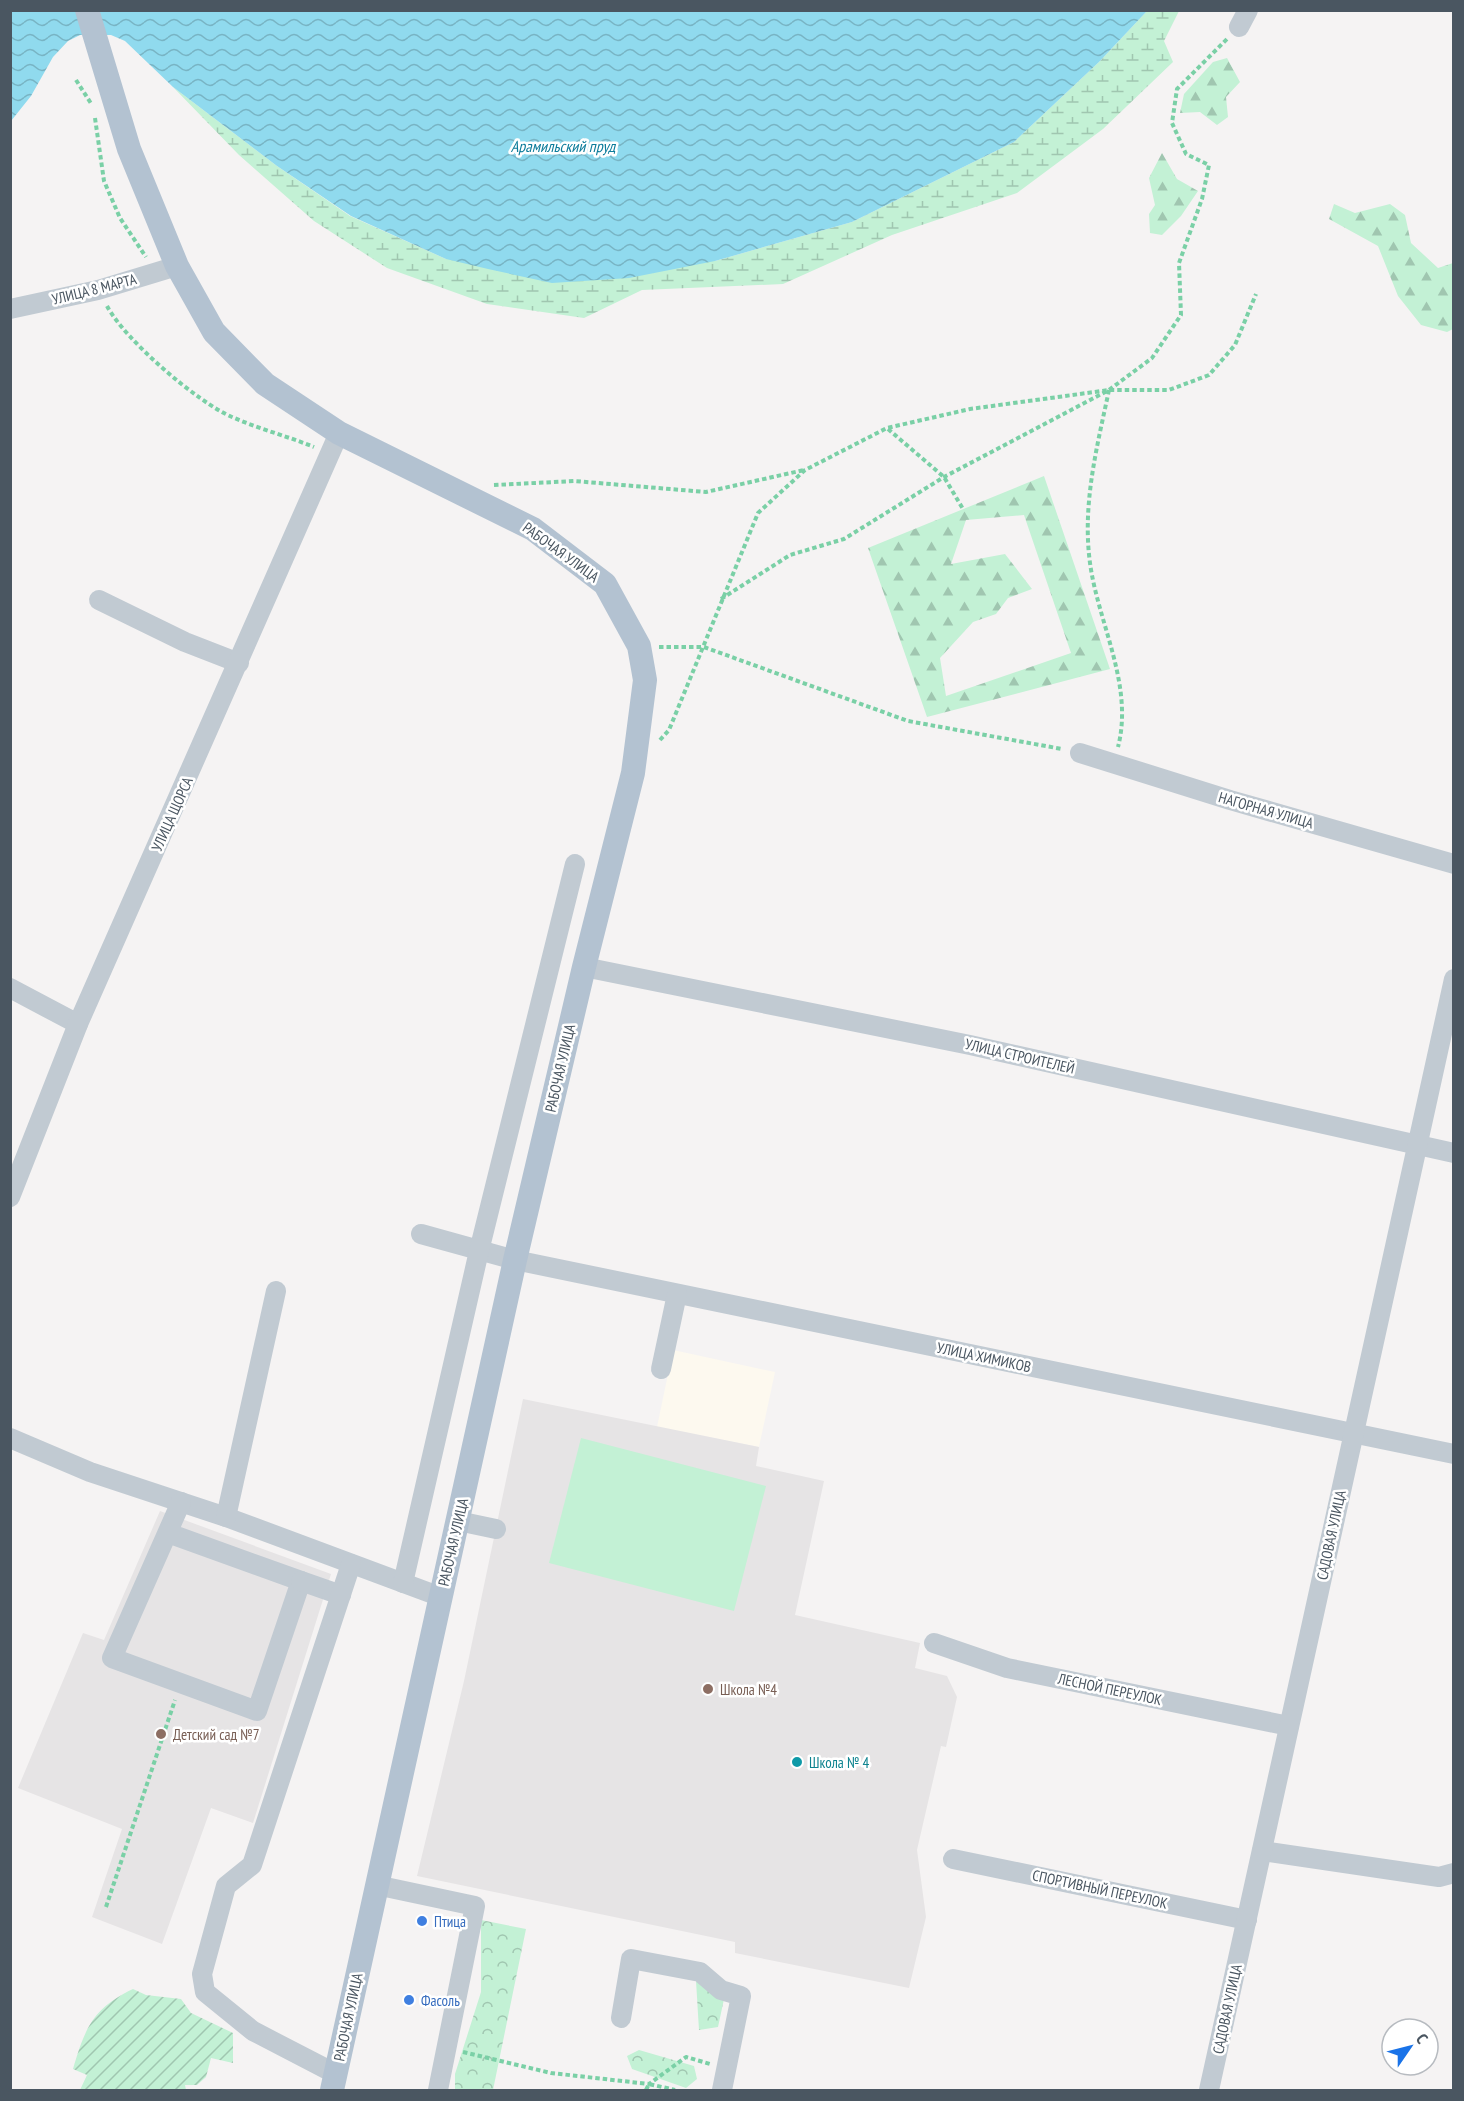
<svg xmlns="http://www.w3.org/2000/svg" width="1464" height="2101" viewBox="0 0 1464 2101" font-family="'PT Sans Narrow',sans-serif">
  <defs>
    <pattern id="forest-firs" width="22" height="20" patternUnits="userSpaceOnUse" patternTransform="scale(1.5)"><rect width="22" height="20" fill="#c3f1d5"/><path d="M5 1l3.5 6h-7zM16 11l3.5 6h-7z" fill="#a0c6b0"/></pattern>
    <pattern id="wetland-marsh" width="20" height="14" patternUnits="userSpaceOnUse" patternTransform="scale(1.5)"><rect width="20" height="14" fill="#c3f1d5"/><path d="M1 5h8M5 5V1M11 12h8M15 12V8" fill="none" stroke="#a0c6b0"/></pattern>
    <pattern id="park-crowns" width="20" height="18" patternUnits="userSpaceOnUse" patternTransform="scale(1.5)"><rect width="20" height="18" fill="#c3f1d5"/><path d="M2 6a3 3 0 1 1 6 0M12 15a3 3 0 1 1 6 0" fill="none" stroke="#a0c6b0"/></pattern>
    <pattern id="garden-furrows" width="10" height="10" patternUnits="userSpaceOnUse" patternTransform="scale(1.5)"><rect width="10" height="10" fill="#c3f1d5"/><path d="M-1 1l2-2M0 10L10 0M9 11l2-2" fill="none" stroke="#a0c6b0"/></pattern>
    <pattern id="water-waves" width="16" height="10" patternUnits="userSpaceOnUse" patternTransform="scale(1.5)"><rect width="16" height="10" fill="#90daee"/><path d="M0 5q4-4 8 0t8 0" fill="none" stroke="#78b4c4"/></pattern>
  </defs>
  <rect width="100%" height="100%" fill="#f5f3f3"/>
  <!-- commercial -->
  <path fill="#fdf9ef" d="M 673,1350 L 775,1372 L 759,1447 L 657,1427 Z"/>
  <!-- education -->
  <g fill="#e6e4e5">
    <path d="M 523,1399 L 759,1447 L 756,1466 L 824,1481 L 795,1615 L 920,1643 L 915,1668 L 947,1676 L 957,1697 L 946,1747 L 941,1746 L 917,1850 L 926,1917 L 909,1988 L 735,1953 L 735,1942 L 417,1876 L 464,1681 Z"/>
    <path d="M 160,1511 L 331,1574 L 253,1823 L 211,1808 L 162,1944 L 92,1917 L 122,1829 L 18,1788 L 83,1633 L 104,1640 Z"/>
  </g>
  <!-- forest -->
  <g fill="url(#forest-firs)" fill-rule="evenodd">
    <path d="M 1227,58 L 1240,82 L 1226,97 L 1228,117 L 1217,125 L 1200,112 L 1180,113 L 1184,94 L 1213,62 Z"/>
    <path d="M 1162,153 L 1177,179 L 1198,191 L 1181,216 L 1162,235 L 1150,233 L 1149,214 L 1155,205 L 1149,178 Z"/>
    <path d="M 1334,204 L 1355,213 L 1390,204 L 1405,215 L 1411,243 L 1438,268 L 1453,263 L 1453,329 L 1447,332 L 1421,325 L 1398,296 L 1378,246 L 1329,219 Z"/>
    <path d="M 1044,476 L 1110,669 L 927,717 L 868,548 ZM 1024,515 L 1071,653 L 946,696 L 940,658 L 973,622 L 996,614 L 1008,598 L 1032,589 L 1005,554 L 951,564 L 966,520 Z"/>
  </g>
  <!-- wetland -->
  <path fill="url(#wetland-marsh)" d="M 1147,11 L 1179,11 L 1164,41 L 1173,62 L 1103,129 L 1017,193 L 892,235 L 783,284 L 642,290 L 584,318 L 487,304 L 387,268 L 314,221 L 239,155 L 173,87 L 277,166 L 350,216 L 446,259 L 715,261 L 852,222 L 1014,142 L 1099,62 Z"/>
  <!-- park -->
  <g fill="url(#park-crowns)">
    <path d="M 481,1920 L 526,1929 L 493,2090 L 455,2090 L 455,2074 L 481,1992 Z"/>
    <path d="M 696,1981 L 724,1999 L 718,2027 L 699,2030 Z"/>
    <path d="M 639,2050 L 694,2066 L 697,2079 L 686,2088 L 632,2069 L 627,2056 Z"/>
  </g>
  <!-- garden -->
  <path fill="url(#garden-furrows)" d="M 133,1989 L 146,1995 L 181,1999 L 191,2013 L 233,2033 L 233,2063 L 211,2058 L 206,2077 L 197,2085 L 185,2085 L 186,2090 L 80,2090 L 87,2075 L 73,2069 C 85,2028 93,2008 133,1989 Z"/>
  <!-- pitch -->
  <path fill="#c3f1d5" d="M 581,1438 L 766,1486 L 734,1611 L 549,1563 Z"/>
  <!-- water -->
  <path fill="url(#water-waves)" d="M 11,11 L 1147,11 L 1099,62 L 1014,142 L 852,222 L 715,261 L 629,278 L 552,283 L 488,269 L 446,259 L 351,216 L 277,166 L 173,87 L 125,41 L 111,35 L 80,35 L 68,41 L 53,57 L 31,96 L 11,121 Z"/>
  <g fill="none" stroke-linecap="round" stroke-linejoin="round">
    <!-- path -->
    <g stroke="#7ad0a6" stroke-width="4" stroke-dasharray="4.5 3" stroke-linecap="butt">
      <path d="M 76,80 L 92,105"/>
      <path d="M 95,118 L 104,181 L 120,218 L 146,257"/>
      <path d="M 107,306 C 125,340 197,402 232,417 C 259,429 287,436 314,447"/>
      <path d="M 1109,390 C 1097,447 1082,504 1090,563 C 1098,623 1134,685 1118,747"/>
      <path d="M 888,429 L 944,477 L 963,509"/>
      <path d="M 494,485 L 574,481 L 706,492 L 804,470"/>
      <path d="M 721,599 L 790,555 L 844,539 L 944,477 L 1109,390 L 1152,358 L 1181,315 L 1179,263 L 1202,199 L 1209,165 L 1186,154 L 1172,123 L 1177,89 L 1227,39"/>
      <path d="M 659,647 L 704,647 L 908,721 L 1062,749"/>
      <path d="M 660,740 L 669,730 L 758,513 L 805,470 L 887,428 L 970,409 L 1109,390 L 1169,390 L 1209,375 L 1235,345 L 1256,294"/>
      <path d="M 106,1907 L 175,1700"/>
      <path d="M 463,2052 L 551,2073 L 649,2084 L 686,2057 L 710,2064"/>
      <path d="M 646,2090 L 649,2084 L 675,2090"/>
    </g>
    <!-- minor -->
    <g stroke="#c1cad2" stroke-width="20">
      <path d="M 1239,27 L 1248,10"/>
      <path d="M 10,309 L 98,290 L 177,266"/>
      <path d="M 99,600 L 185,642 L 239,663"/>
      <path d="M 1080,753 L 1230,800 L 1454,864"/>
      <path d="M 584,967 L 970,1045 L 1454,1153"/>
      <path d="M 10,988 L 78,1024"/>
      <path d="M 10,1197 L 78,1024 L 339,433"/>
      <path d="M 421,1234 L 515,1260 L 1454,1454"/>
      <path d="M 661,1369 L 677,1294"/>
      <path d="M 10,1438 L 90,1472 L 226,1517 L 441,1597"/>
      <path d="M 226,1517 L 276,1291"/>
      <path d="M 458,1521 L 496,1529"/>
      <path d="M 168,1533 L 301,1581 L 257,1711 L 112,1658 L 181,1502"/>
      <path d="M 301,1581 L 341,1595"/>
      <path d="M 403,1583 L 479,1251 L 575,864"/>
      <path d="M 934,1643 L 1007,1668 L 1289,1726"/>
      <path d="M 1262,1851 L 1439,1877 L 1454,1873"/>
      <path d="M 953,1859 L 1247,1920"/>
      <path d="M 376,1885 L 475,1906 L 438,2090"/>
      <path d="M 621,2018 L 631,1959 L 700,1972 L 721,1990 L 741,1996 L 722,2090"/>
      <path d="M 336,2074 L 253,2031 L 205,1992 L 202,1974 L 226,1886 L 252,1865 L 351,1564"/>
      <path d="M 1209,2090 L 1454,979"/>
    </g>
    <!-- major -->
    <path stroke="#b3c2d1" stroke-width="24" d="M 87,10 L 129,149 L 177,266 L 214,332 L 265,384 L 339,433 L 533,529 L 605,584 L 639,646 L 645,680 L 633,773 L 584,967 L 515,1260 L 332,2090"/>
  </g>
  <!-- markers -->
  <g fill="#8d6e63" stroke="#fff" stroke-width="2">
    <circle cx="708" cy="1689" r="6"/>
    <circle cx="161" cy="1734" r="6"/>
  </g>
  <circle fill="#0f9aa8" stroke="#fff" stroke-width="2" cx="797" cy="1762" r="6"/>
  <g fill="#3f7fe0" stroke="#fff" stroke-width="2">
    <circle cx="422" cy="1921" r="6"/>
    <circle cx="409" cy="2000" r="6"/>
  </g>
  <g text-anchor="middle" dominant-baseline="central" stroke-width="5" stroke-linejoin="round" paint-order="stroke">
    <!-- street labels -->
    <g font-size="15" fill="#4a5661" stroke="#fff">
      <text transform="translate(94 289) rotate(-14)">УЛИЦА 8 МАРТА</text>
      <text transform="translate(561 552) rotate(36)">РАБОЧАЯ УЛИЦА</text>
      <text transform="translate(1266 810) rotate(16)">НАГОРНАЯ УЛИЦА</text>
      <text transform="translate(172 814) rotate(-66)">УЛИЦА ЩОРСА</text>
      <text transform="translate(1020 1056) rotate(13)">УЛИЦА СТРОИТЕЛЕЙ</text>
      <text transform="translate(560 1068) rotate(-77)">РАБОЧАЯ УЛИЦА</text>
      <text transform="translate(984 1357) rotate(12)">УЛИЦА ХИМИКОВ</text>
      <text transform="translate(1331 1535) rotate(-78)">САДОВАЯ УЛИЦА</text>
      <text transform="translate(453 1542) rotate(-77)">РАБОЧАЯ УЛИЦА</text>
      <text transform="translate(1110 1689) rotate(12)">ЛЕСНОЙ ПЕРЕУЛОК</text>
      <text transform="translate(1100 1889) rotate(12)">СПОРТИВНЫЙ ПЕРЕУЛОК</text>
      <text transform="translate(1227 2009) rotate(-78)">САДОВАЯ УЛИЦА</text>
      <text transform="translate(348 2017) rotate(-78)">РАБОЧАЯ УЛИЦА</text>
    </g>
    <!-- education labels -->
    <g font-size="15" fill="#785e54" stroke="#fff" text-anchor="start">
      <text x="720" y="1689">Школа №4</text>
      <text x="173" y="1734">Детский сад №7</text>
    </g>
    <!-- culture labels -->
    <g font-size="15" fill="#0d838f" stroke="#fff" text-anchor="start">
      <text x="809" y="1762">Школа № 4</text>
    </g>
    <!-- shop labels -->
    <g font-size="15" fill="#366cbe" stroke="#fff" text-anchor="start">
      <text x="434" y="1921">Птица</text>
      <text x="421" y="2000">Фасоль</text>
    </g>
    <!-- water labels -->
    <g font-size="16" font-style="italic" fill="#0c7c9b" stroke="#fff">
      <text x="563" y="146">Арамильский пруд</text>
    </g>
  </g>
  <!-- border -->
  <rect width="1464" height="2101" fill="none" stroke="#4a5661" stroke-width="24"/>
  <!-- north arrow -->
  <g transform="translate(1410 2047) rotate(55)"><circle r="28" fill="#ffffff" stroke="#b7bbc0" stroke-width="1.5"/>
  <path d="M0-4.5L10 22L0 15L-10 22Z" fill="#1a73e8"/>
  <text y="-9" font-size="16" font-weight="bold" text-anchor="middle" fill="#4a5661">С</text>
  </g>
</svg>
